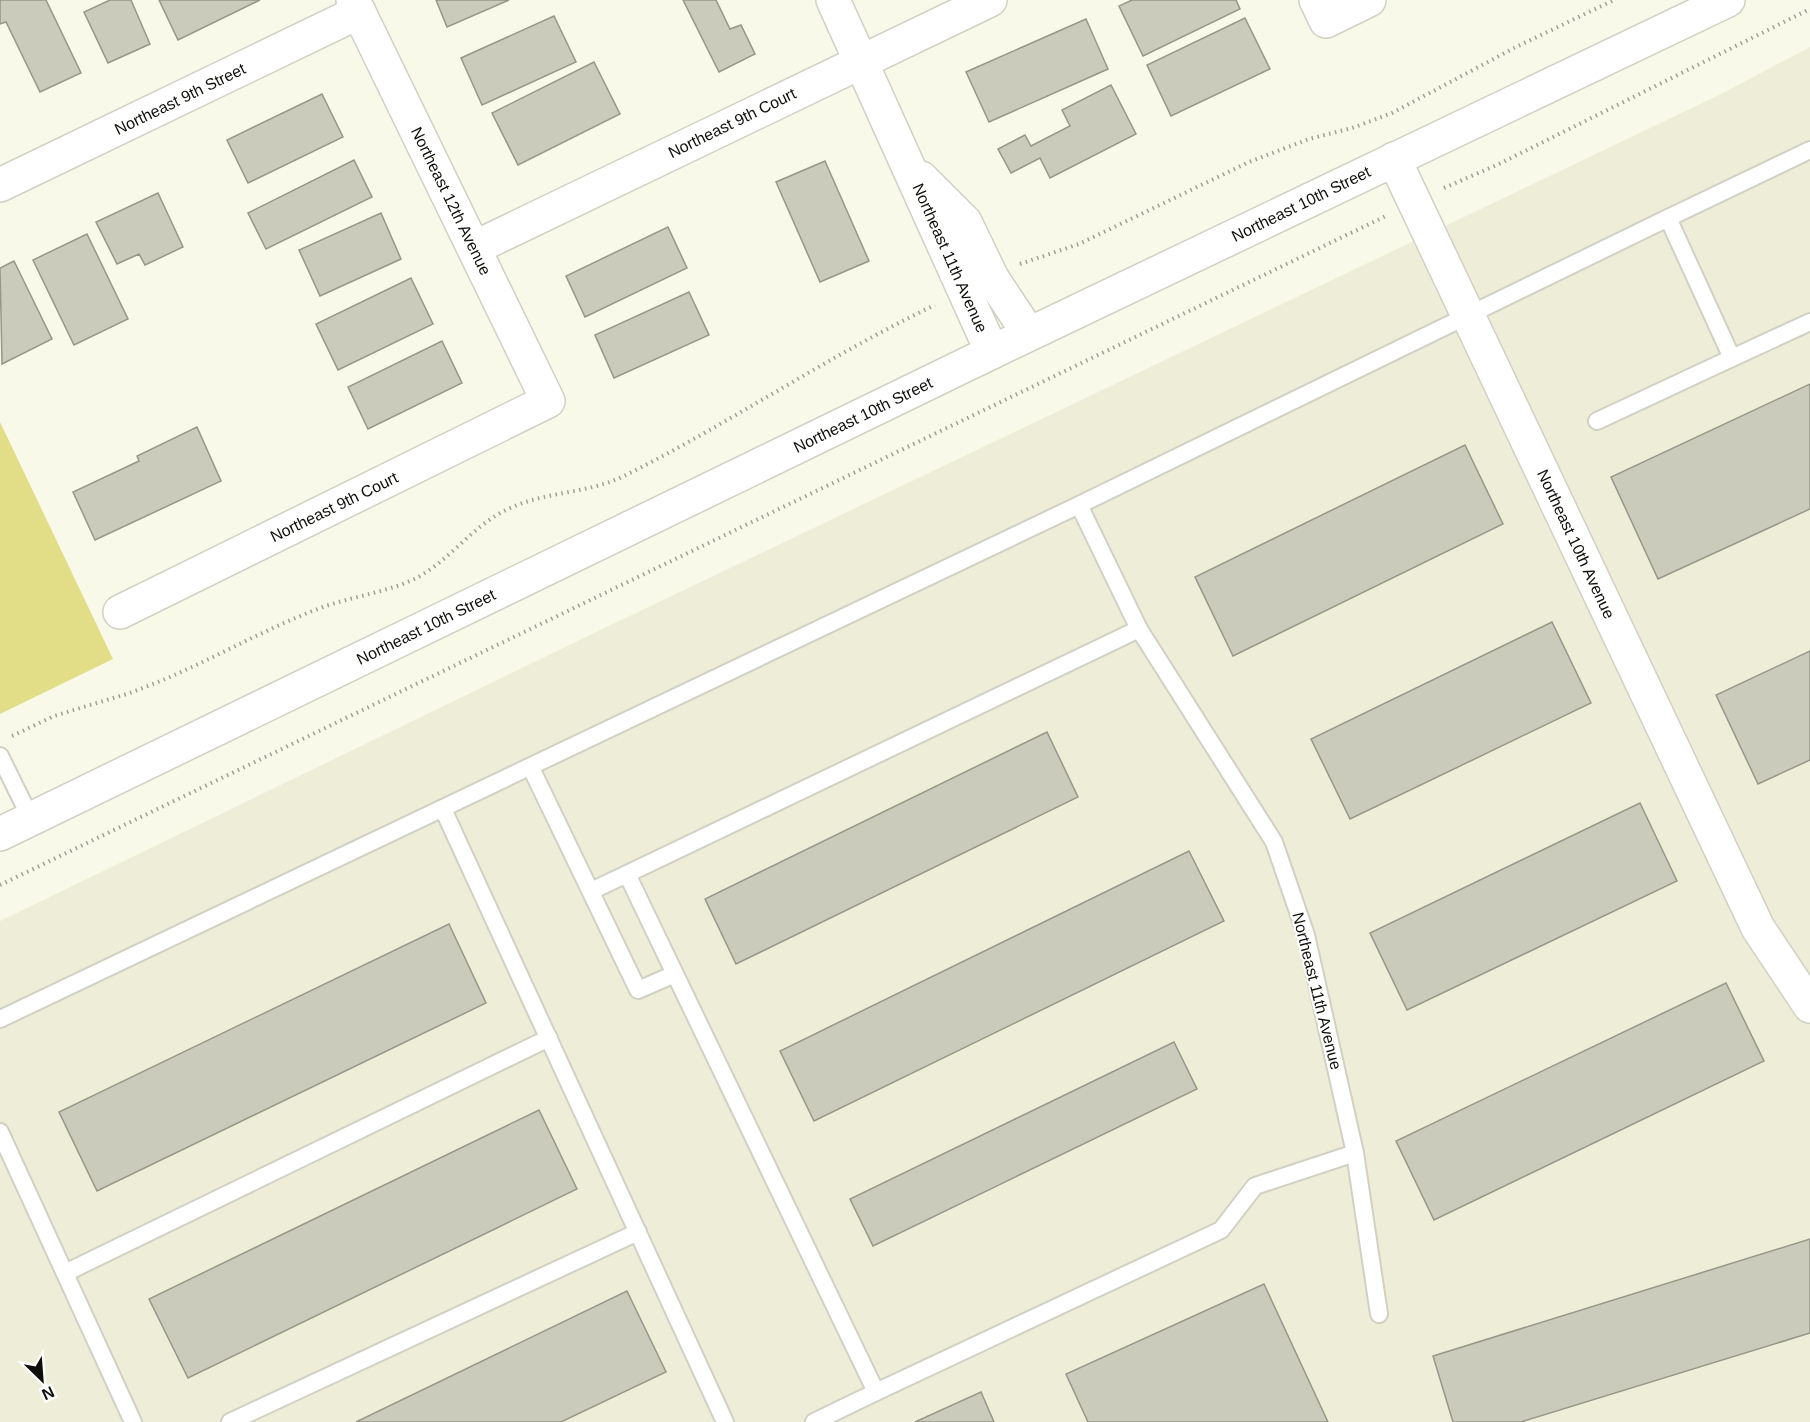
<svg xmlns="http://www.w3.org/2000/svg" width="1810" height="1422" viewBox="0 0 1810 1422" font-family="Helvetica,sans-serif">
  <rect width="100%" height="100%" fill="#f9f9ea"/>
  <!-- built -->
  <path fill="#eeeed8" d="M 1810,47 L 1810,1422 L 0,1422 L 0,921 L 594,633 L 1719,95 Z"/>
  <!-- green -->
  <path fill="#e1de87" d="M 0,422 L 113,659 L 0,714 Z"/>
  <!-- building -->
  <g fill="#cbcbbc" stroke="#979789" stroke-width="1.5">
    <path d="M 0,0 L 46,0 L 81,73 L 40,92 L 6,22 L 0,24 Z"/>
    <path d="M 110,0 L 131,0 L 150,44 L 108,63 L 84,12 Z"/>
    <path d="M 159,0 L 260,0 L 178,40 Z"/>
    <path d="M 436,0 L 509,0 L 447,27 Z"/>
    <path d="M 683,0 L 716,0 L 730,29 L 741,25 L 755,54 L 719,72 Z"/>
    <path d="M 1132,0 L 1236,0 L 1240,9 L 1143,56 L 1119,6 Z"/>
    <path d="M 554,16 L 576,62 L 482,105 L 461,58 Z"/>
    <path d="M 1245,18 L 1270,69 L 1171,116 L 1147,65 Z"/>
    <path d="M 1086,19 L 1108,69 L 989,122 L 966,72 Z"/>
    <path d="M 594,62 L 620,114 L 518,165 L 492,113 Z"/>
    <path d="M 1111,85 L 1136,134 L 1050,178 L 1040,158 L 1011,173 L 998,149 L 1025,135 L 1031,146 L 1070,126 L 1062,110 Z"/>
    <path d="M 322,94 L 343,137 L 248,183 L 227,140 Z"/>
    <path d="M 354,160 L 372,197 L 266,249 L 248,213 Z"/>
    <path d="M 825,161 L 869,261 L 820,282 L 776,182 Z"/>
    <path d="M 158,193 L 183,247 L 145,265 L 139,254 L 117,264 L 96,222 Z"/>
    <path d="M 381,213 L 401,259 L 320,296 L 299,250 Z"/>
    <path d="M 668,227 L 687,268 L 585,317 L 566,276 Z"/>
    <path d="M 87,234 L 128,319 L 74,345 L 33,260 Z"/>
    <path d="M 14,261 L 52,339 L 2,364 L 0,268 Z"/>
    <path d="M 411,278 L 433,324 L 338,370 L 316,324 Z"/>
    <path d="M 689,292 L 709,335 L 614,378 L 595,335 Z"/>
    <path d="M 442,341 L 462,383 L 368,429 L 348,387 Z"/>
    <path d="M 1810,384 L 1810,509 L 1658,579 L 1611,477 Z"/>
    <path d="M 197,427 L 221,481 L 95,540 L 73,492 L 139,461 L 137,456 Z"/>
    <path d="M 1465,445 L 1503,524 L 1233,656 L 1195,577 Z"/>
    <path d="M 1552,622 L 1591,703 L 1350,819 L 1311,739 Z"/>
    <path d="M 1810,651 L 1810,760 L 1758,784 L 1716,695 Z"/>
    <path d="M 1047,732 L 1078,797 L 736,964 L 705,899 Z"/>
    <path d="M 1640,803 L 1677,881 L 1407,1010 L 1370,933 Z"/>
    <path d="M 1189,851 L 1224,921 L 814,1121 L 780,1051 Z"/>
    <path d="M 449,924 L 486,1003 L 97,1191 L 59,1112 Z"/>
    <path d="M 1726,983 L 1764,1061 L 1434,1220 L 1396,1141 Z"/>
    <path d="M 1174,1042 L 1197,1089 L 873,1246 L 850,1199 Z"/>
    <path d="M 539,1110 L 577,1189 L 188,1378 L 149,1299 Z"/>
    <path d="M 1810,1239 L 1810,1333 L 1521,1422 L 1453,1422 L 1433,1356 Z"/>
    <path d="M 1264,1284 L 1328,1422 L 1088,1422 L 1066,1374 Z"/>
    <path d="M 627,1291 L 666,1372 L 561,1422 L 356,1422 Z"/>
    <path d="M 981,1392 L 994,1422 L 915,1422 Z"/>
  </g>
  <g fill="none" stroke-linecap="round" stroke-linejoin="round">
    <defs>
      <g id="service">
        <path d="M 1668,218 L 1810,150"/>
        <path d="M 1732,358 L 1810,322"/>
        <path d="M 1079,505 L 1139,629 L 1274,842 L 1306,935 L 1355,1153 L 1379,1314"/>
        <path d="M 0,756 L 31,819"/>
        <path d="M 531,768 L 638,990 L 675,974 L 627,874 L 591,891"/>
        <path d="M 443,809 L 725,1422"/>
        <path d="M 627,874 L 1139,629"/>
        <path d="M 675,974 L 876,1392 L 1221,1230 L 1255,1186 L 1355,1153"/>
        <path d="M 0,1019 L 1079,505 L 1668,218 L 1732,358 L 1597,421"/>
        <path d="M 0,1132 L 133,1422"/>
        <path d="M 65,1273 L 549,1038"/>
        <path d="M 230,1422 L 638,1232"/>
        <path d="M 814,1422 L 876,1392"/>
      </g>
      <g id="minor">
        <path d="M 833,0 L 992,352"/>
        <path d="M 1316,0 L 1326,21 L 1369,0"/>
        <path d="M 1394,159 L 1758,928 L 1810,1006"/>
        <path d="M 921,178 L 965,222 L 992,278 L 1029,334"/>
        <path d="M 0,185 L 359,12"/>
        <path d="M 474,248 L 990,0"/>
        <path d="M 120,612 L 548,401 L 353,0"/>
      </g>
      <path id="tertiary" d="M 0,834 L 992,352 L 1728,0"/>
    </defs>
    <!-- service casing -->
    <use href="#service" stroke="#d1d1c3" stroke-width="20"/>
    <!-- minor casing -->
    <use href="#minor" stroke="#d1d1c3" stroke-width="36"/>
    <!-- tertiary casing -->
    <use href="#tertiary" stroke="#d1d1c3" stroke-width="36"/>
    <!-- path -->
    <g stroke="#9f9f94" stroke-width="4" stroke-dasharray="1.5 4.5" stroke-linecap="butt">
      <path d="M 1444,188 L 1499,164 L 1810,9"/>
      <path d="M 1020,264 L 1079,244 L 1249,162 L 1309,139 L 1352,128 L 1392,113 L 1516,47 L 1614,0"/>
      <path d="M 12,736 L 54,716 L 130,693 L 158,682 C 214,659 266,628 323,607 C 351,597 382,593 410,581 C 447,565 471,526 508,509 C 545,491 589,494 626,475 C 732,422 828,356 935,305"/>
      <path d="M 0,885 L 1386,216"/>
    </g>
    <!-- service -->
    <use href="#service" stroke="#fff" stroke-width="16"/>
    <!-- minor -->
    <use href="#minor" stroke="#fff" stroke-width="33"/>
    <!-- tertiary -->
    <use href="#tertiary" stroke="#fff" stroke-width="33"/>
  </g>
  <g text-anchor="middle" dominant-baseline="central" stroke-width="4.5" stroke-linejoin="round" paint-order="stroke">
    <!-- street labels -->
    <g font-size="16" fill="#0f0f0a" stroke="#fff">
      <text transform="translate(180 99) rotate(-26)">Northeast 9th Street</text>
      <text transform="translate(732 123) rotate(-26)">Northeast 9th Court</text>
      <text transform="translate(451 201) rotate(64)">Northeast 12th Avenue</text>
      <text transform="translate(1301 204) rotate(-26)">Northeast 10th Street</text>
      <text transform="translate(950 258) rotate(66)">Northeast 11th Avenue</text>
      <text transform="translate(863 415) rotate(-26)">Northeast 10th Street</text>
      <text transform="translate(334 507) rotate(-26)">Northeast 9th Court</text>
      <text transform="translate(1576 544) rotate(65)">Northeast 10th Avenue</text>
      <text transform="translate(426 627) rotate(-26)">Northeast 10th Street</text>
      <text transform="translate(1317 991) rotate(76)">Northeast 11th Avenue</text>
    </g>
  </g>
  <!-- north arrow -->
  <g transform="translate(42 1380) rotate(155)" stroke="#ffffff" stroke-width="4.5" paint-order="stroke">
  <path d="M0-4.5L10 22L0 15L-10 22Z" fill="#0f0f0a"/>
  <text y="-9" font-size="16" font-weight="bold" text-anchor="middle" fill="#0f0f0a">N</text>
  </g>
</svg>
